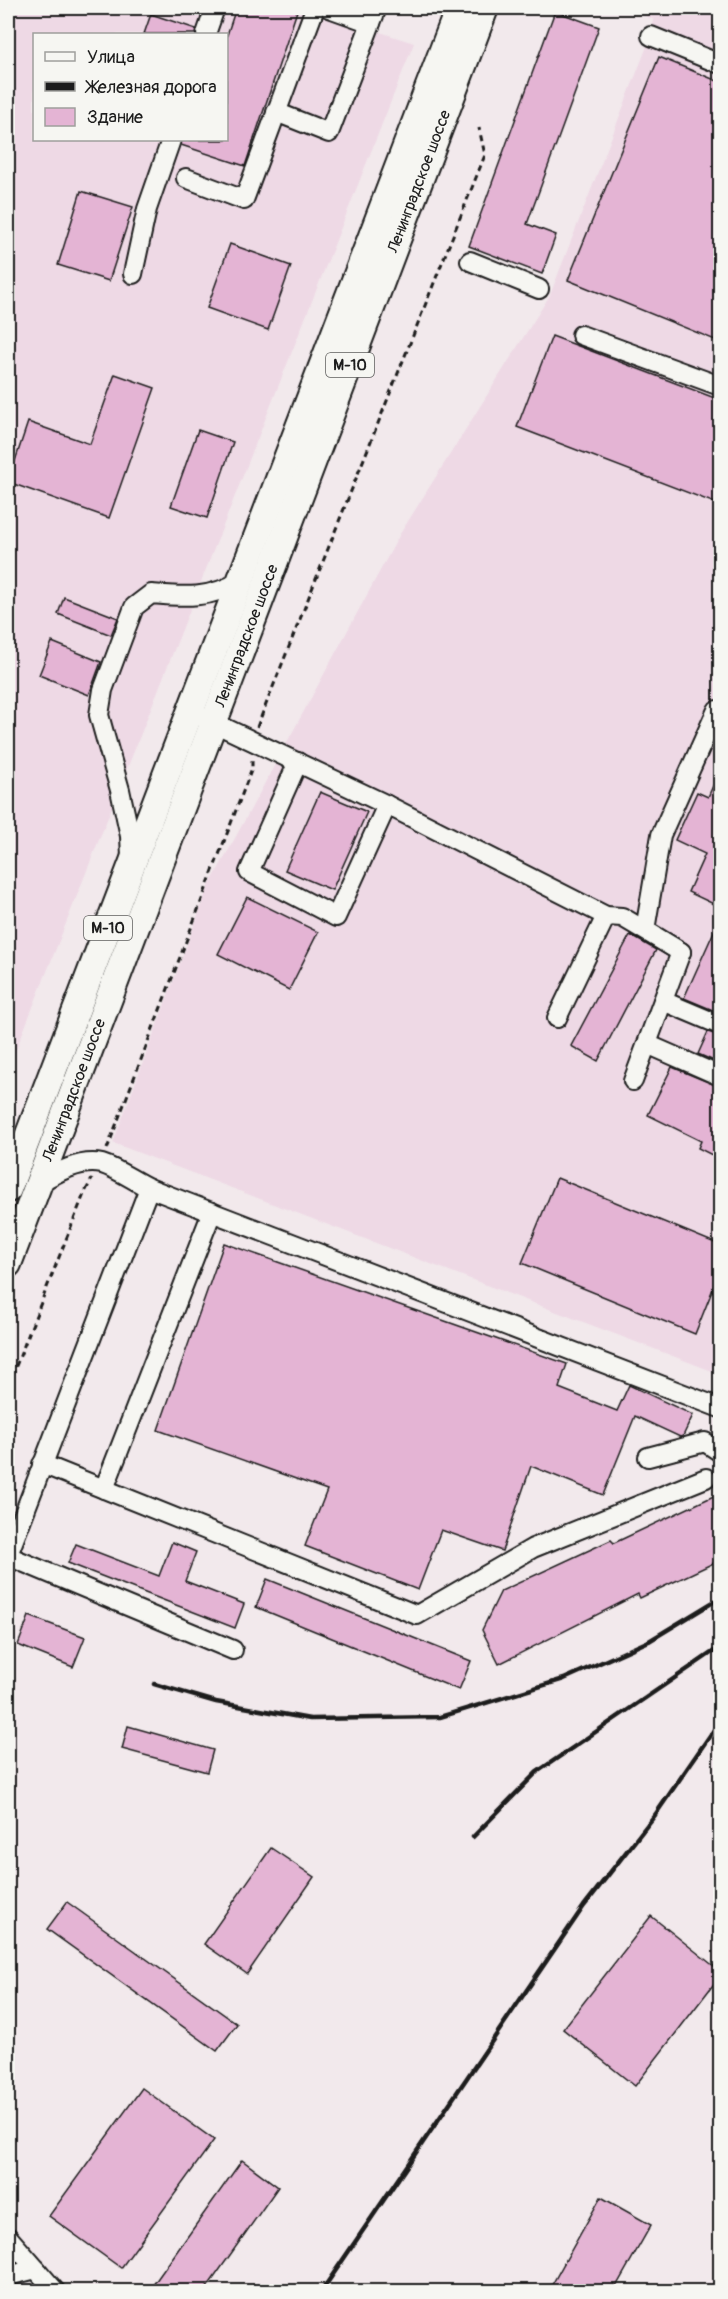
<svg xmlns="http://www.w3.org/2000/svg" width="728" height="2299" viewBox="0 0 728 2299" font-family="Pangolin,sans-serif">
  <rect width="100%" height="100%" fill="#f2e9ec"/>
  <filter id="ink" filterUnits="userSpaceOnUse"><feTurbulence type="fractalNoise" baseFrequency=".0167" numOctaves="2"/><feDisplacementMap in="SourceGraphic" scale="12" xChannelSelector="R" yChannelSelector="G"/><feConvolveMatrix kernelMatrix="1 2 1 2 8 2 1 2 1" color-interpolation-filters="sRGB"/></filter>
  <g filter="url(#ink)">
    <!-- built -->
    <g fill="#eed9e5" fill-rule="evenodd">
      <path d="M 8,8 L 366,8 L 361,26 L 414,43 L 8,1070 ZM 34,34 L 226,34 L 226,140 L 34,140 Z"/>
      <path d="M 623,8 L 720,8 L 720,1374 L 113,1143 L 208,888 L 400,534 L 550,295 L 651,36 L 653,19 Z"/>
      <path d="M 8,2267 L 35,2291 L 8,2291 Z"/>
    </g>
    <!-- building -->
    <g fill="#e4b4d4" stroke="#1c1c1c" stroke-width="1.5">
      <path d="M 236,8 L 298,8 L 245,166 L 181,145 L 182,140 L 226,140 L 226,38 Z"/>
      <path d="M 555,11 L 599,27 L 527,224 L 556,235 L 542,274 L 469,246 Z"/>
      <path d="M 151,14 L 196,29 L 195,34 L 144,34 Z"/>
      <path d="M 659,57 L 720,82 L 720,342 L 568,280 Z"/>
      <path d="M 81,191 L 133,207 L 109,281 L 58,265 Z"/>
      <path d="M 230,244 L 291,266 L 268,330 L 207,308 Z"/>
      <path d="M 552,336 L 720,400 L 720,505 L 517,427 Z"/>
      <path d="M 115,374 L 155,388 L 109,518 L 8,482 L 28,422 L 90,444 Z"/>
      <path d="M 198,430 L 233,442 L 207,518 L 171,506 Z"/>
      <path d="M 64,597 L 118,618 L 111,635 L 58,614 Z"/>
      <path d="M 52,642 L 101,662 L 89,695 L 39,675 Z"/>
      <path d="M 720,770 L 720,907 L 688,892 L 705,854 L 675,840 L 697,792 L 708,797 Z"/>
      <path d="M 320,792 L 367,812 L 332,890 L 285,870 Z"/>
      <path d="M 247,897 L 318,932 L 289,990 L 218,954 Z"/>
      <path d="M 720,918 L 720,1013 L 684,998 Z"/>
      <path d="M 630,935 L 656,950 L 598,1061 L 571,1046 Z"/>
      <path d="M 708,1032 L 720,1036 L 720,1046 L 714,1061 L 698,1054 Z"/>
      <path d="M 672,1067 L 720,1087 L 720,1159 L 698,1148 L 701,1141 L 648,1115 Z"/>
      <path d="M 557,1178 L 720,1245 L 720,1271 L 695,1334 L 522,1263 Z"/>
      <path d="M 224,1243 L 567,1364 L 559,1388 L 617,1411 L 629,1385 L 693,1415 L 683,1436 L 680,1437 L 635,1416 L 603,1495 L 531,1466 L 502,1551 L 441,1530 L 418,1590 L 305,1546 L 327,1490 L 158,1430 Z"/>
      <path d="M 720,1493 L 720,1560 L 640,1598 L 638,1594 L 499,1664 L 482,1630 L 501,1591 L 611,1540 L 614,1543 Z"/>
      <path d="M 172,1542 L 196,1552 L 185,1581 L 244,1604 L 235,1628 L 68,1563 L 76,1544 L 159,1576 Z"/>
      <path d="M 267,1579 L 471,1661 L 459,1690 L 256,1607 Z"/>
      <path d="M 29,1616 L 85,1637 L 73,1667 L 18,1645 Z"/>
      <path d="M 128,1726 L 213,1750 L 207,1772 L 122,1749 Z"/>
      <path d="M 271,1848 L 314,1877 L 247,1974 L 204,1944 Z"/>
      <path d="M 67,1902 L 237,2024 L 217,2051 L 47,1929 Z"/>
      <path d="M 651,1916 L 720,1971 L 720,1976 L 635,2086 L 563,2029 Z"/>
      <path d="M 142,2088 L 214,2140 L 121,2268 L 49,2216 Z"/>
      <path d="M 242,2160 L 278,2187 L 204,2292 L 148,2292 Z"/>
      <path d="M 601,2197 L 651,2225 L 613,2292 L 548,2292 Z"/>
    </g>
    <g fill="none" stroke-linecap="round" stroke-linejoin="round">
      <defs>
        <g id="minor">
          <path d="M 329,8 L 371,23 L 377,8"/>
          <path d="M 206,34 L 215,8"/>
          <path d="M 651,36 L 720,64"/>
          <path d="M 276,112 L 329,133 L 371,23"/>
          <path d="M 186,178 L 244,200 L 315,8"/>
          <path d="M 470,261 L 539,289"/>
          <path d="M 133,274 L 147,209 L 171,140"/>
          <path d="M 581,335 L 720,386"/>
          <path d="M 204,718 L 387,805 L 606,916 L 622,917 L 681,952"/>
          <path d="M 298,762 L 249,872 L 336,917 L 387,805"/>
          <path d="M 131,857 L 130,836 L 120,790 L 99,715 L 103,690 L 134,607 L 151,594 C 184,597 211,599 240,581"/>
          <path d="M 663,1001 L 720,1025"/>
          <path d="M 557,1018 L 606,916"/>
          <path d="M 647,1044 L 720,1076"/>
          <path d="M 633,1081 L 681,952 L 645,930 L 661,835 L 717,710"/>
          <path d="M 39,1183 C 56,1173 80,1159 102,1164 C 118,1169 134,1181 149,1188 L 720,1408"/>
          <path d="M 648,1457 L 705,1442 L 720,1452"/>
          <path d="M 42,1464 L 417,1615 L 533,1548 L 706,1478"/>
          <path d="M 104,1489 L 212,1212"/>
          <path d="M 8,1555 L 149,1188"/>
          <path d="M 8,1556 L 233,1650"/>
          <path d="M 8,2237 L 56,2292"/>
          <path d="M 8,2276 L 36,2269"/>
        </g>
        <g id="highway">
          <path d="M 8,1189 L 459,8"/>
          <path id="s1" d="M 8,1264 L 485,8"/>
        </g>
      </defs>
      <!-- minor casing -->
      <use href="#minor" stroke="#1c1c1c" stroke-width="22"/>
      <!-- highway casing -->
      <use href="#highway" stroke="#1c1c1c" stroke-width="30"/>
      <!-- path -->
      <g stroke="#1c1c1c" stroke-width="3" stroke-dasharray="6 4.5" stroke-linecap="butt">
        <path d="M 257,727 L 485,155 L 479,128"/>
        <path d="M 107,1149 L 252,768 L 252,759"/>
        <path d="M 8,1386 L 84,1194 L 92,1179"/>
      </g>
      <!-- minor -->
      <use href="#minor" stroke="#f6f6f2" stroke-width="18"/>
      <!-- highway -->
      <use href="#highway" stroke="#f6f6f2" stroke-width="26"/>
      <!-- rail -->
      <g stroke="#1c1c1c" stroke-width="4.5">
        <path d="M 154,1684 L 216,1702 L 310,1719 L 440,1717 L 564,1679 L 649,1641 L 720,1598"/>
        <path d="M 473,1837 L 537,1772 L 720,1647"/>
        <path d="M 321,2292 L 584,1906 L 655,1815 L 720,1721"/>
      </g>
    </g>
  </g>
  <g text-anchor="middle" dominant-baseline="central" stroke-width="4.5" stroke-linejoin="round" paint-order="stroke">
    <!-- shield labels -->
    <g fill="#f6f6f2" stroke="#5d5d5c" stroke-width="1.5">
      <rect x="326" y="353" width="48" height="24" rx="4.5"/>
      <rect x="84" y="916" width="48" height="24" rx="4.5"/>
    </g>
    <g font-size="15" font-weight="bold" fill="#1c1c1c">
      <text x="350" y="365">М-10</text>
      <text x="108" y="928">М-10</text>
    </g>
    <!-- street labels -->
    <g font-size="16" fill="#1c1c1c" stroke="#f6f6f2">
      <text stroke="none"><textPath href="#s1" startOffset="1158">Ленинградское шоссе</textPath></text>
      <text stroke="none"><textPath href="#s1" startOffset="672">Ленинградское шоссе</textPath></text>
      <text stroke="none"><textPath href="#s1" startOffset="186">Ленинградское шоссе</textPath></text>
    </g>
  </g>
  <!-- margin -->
  <rect width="728" height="2299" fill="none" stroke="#f6f6f2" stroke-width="30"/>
  <rect x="15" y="15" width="698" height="2269" fill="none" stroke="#1c1c1c" stroke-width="2" filter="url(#ink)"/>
  <!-- legend -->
  <rect x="33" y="33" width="195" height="108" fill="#f6f6f2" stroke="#9f9f9c" stroke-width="1.5"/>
  <rect x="45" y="52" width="30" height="9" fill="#f6f6f2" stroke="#9f9f9c" stroke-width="1.5"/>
  <text x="87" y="63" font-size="18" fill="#1c1c1c">Улица</text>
  <rect x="45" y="82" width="30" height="9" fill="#1c1c1c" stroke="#9f9f9c" stroke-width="1.5"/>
  <text x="87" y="93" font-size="18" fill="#1c1c1c">Железная дорога</text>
  <rect x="45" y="108" width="30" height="18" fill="#e4b4d4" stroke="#9f9f9c" stroke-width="1.5"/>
  <text x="87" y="123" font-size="18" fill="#1c1c1c">Здание</text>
</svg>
